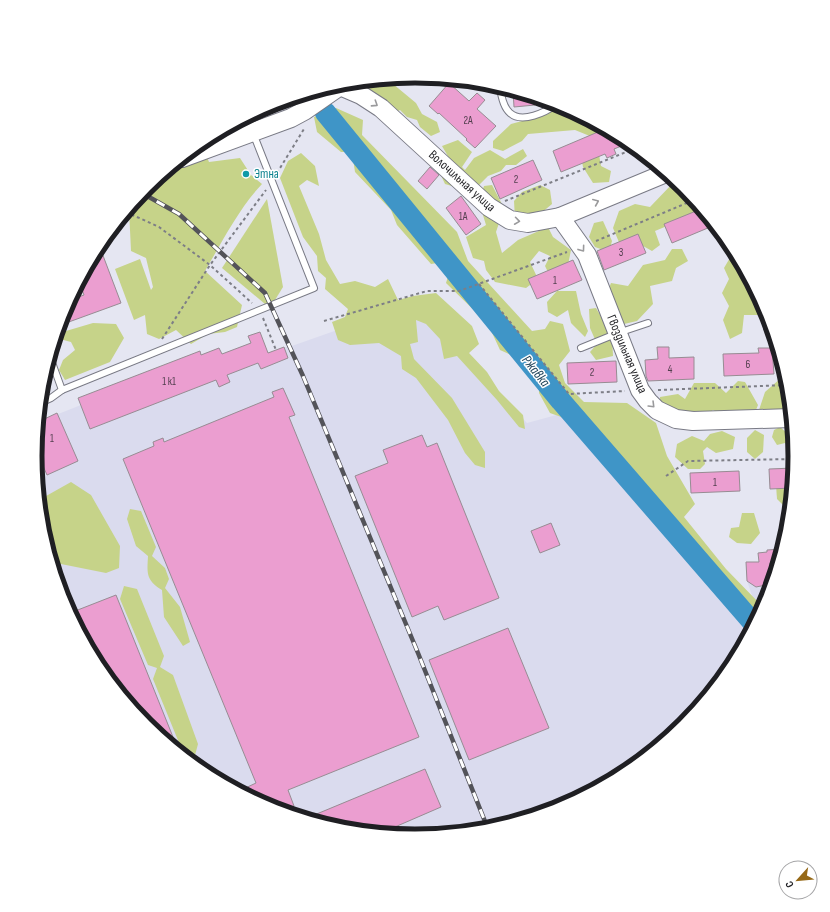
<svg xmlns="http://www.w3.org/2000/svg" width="830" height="912" viewBox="0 0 830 912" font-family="'Sofia Sans Condensed',sans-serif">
  <rect width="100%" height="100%" fill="#e5e6f2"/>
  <!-- built -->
  <path fill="#dadbee" d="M 414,303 L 527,423 L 571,411 L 755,604 L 747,581 L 746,562 L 759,562 L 758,553 L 766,552 L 767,550 L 782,549 L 766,602 L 731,667 L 684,725 L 626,772 L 560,807 L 489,829 L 415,836 L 341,829 L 269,807 L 204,772 L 146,725 L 99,667 L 64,601 L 42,530 L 35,456 L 38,422 L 81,405 L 200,351 L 201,355 L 219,348 L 222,354 L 251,343 L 248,336 L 260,332 L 268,353 L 284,347 L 289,347 Z"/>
  <!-- green -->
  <g fill="#c6d389">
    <path d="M 387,79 L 416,103 L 422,114 L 437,122 L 440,132 L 431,136 L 420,127 L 417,120 L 407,117 L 400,110 L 385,118 L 361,98 L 366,83 Z"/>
    <path d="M 561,105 L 622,138 L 625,144 L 610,151 L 602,141 L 575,130 L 528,134 L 522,141 L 503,151 L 493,148 L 493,141 L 511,124 L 548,114 Z"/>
    <path d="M 336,108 L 363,120 L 362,135 L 457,232 L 468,261 L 532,331 L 545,329 L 550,321 L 563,324 L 570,351 L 559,365 L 565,383 L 584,402 L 627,403 L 656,423 L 667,456 L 695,504 L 684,517 L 726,569 L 762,606 L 761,610 L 754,624 L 752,625 L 710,578 L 641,497 L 634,482 L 614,466 L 578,423 L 550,413 L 539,393 L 539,381 L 526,362 L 500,350 L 488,324 L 446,283 L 450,270 L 444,262 L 431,264 L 397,225 L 391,210 L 355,172 L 352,152 L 341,152 L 317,132 L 314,117 Z"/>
    <path d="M 458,140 L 472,152 L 462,167 L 465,170 L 474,158 L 490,150 L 505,159 L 523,149 L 527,156 L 516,165 L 506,165 L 501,171 L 488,176 L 479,185 L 469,185 L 462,189 L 445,184 L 438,169 L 449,158 L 442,146 Z"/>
    <path d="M 201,142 L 209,162 L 240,158 L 251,175 L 262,184 C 239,208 222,242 205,271 L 242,305 L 237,327 L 225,332 L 208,334 L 191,344 L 176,330 L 159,339 L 147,334 L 145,315 L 134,320 L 115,269 L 140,259 L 151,290 L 153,287 L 146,258 L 131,251 L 129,209 L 146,187 Z"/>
    <path d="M 598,149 L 601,166 L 611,171 L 609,182 L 593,183 L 583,167 L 581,156 Z"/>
    <path d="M 301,153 L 315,166 L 319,186 L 307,180 L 299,186 L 319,234 L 326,260 L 340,284 L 355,281 L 375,287 L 388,279 L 398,300 L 413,296 L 436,293 L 472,326 L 479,344 L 469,353 L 487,372 L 499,391 L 523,415 L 525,429 L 519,427 L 497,400 L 457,356 L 444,359 L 440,339 L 426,324 L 416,320 L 418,342 L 410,344 L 414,359 L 452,398 L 485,452 L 485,468 L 475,465 L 465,453 L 448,420 L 416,378 L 402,369 L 401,356 L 379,343 L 350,345 L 338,340 L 332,322 L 345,317 L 348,309 L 325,289 L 326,278 L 318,271 L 317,256 L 303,237 L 280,178 L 288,161 Z"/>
    <path d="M 674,182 C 686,185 692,198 700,207 L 692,220 L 679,221 L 655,231 L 660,245 L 652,251 L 636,242 L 621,247 L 613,228 L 619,211 L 635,204 L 650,207 Z"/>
    <path d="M 492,185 L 504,208 L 496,232 L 502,253 L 518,240 L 548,227 L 553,237 L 571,250 L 567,270 L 551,278 L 545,266 L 550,256 L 539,251 L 530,262 L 538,279 L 526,288 L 495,282 L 486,270 L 484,261 L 473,258 L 466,237 L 486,225 L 479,202 L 484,186 Z"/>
    <path d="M 540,185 L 550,190 L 552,204 L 534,219 L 515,219 L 514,201 L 522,192 Z"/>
    <path d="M 267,199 L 283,287 L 275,300 L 265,304 L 222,268 Z"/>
    <path d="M 603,221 L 612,241 L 609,252 L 595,247 L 589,237 L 594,223 Z"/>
    <path d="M 672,249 L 682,249 L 688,261 L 676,268 L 672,281 L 650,286 L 653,304 L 637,321 L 624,324 L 615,318 L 606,296 L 611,283 L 628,286 L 643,265 L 665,260 Z"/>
    <path d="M 734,251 L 766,311 L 769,320 L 766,315 L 744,315 L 742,333 L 730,339 L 723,320 L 729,306 L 722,293 L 729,279 L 724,268 Z"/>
    <path d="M 557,291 L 576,291 L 581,314 L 588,331 L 585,337 L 571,323 L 568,310 L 557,317 L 548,312 L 547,302 Z"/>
    <path d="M 596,308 L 612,336 L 613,356 L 596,360 L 590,352 L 597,344 L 590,328 L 589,309 Z"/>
    <path d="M 61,321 L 66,331 L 93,323 L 116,324 L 124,338 L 110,362 L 65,380 L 59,370 L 63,360 L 75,350 L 71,342 L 56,338 Z"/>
    <path d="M 786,377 L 791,415 L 759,410 L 765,392 L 781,378 Z"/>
    <path d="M 738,381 L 745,382 L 758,405 L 754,415 L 733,422 L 713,410 L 696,423 L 660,408 L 660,397 L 678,394 L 685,399 L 694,383 L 715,383 L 726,393 Z"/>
    <path d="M 780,427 L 788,434 L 793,432 L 794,447 L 789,448 L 785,443 L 777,445 L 772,437 L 774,430 Z"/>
    <path d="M 755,430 L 764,435 L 763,452 L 755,459 L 747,452 L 747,438 Z"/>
    <path d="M 722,431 L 735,437 L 733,449 L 716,453 L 707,447 L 703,451 L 705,464 L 700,469 L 688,469 L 675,457 L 677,444 L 692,436 L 704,441 L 710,434 Z"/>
    <path d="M 71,482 L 91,495 L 120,546 L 119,568 L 106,573 L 61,564 L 54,570 L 42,530 L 39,500 Z"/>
    <path d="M 792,482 L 790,507 L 785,507 L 777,499 L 776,485 Z"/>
    <path d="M 130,509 L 141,511 L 156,547 L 152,556 L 165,568 L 169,579 L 165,588 L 180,607 L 190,642 L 183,646 L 164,617 L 162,590 C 146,580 147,574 148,556 L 136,546 L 127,519 Z"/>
    <path d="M 742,513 L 754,513 L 760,533 L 751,544 L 737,543 L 729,537 L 731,528 L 739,527 Z"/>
    <path d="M 124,586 L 137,589 L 164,656 L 160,667 L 173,675 L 198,744 L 194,759 L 184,755 L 153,679 L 157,668 L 148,665 L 120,599 Z"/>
  </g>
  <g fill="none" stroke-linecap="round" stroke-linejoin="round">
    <!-- river -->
    <path stroke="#3f95c7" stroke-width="21" d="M 325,112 L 561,401 L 754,624"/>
  </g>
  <!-- building -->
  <g fill="#eb9ed0" stroke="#978c93">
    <path d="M 449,83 L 469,101 L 477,93 L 485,100 L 477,109 L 496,126 L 475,148 L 466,140 L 467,139 L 439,113 L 438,114 L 429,106 Z"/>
    <path d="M 513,91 L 534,97 L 535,105 L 514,107 Z"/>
    <path d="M 605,129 L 629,143 L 614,149 L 616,154 L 607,158 L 605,154 L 561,172 L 553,151 Z"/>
    <path d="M 533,160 L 542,180 L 500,199 L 491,178 Z"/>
    <path d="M 430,167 L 439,175 L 427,189 L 418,181 Z"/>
    <path d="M 461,196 L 481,224 L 466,235 L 446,208 Z"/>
    <path d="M 701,209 L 715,225 L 672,243 L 664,224 Z"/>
    <path d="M 638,234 L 646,253 L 604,270 L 597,251 Z"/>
    <path d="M 99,245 L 121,303 L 66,323 L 63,314 L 64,310 L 70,300 L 84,295 L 79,282 Z"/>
    <path d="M 573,260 L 582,280 L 537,299 L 528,279 Z"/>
    <path d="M 260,332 L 268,353 L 284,347 L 288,358 L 261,369 L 258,363 L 227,375 L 230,382 L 219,387 L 216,380 L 90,429 L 78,398 L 200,351 L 201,355 L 219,348 L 222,354 L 251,343 L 248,336 Z"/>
    <path d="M 657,347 L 669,347 L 669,358 L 694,357 L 694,379 L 648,381 L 646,376 L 645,360 L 658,359 Z"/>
    <path d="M 758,348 L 772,348 L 774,374 L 724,376 L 723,354 L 759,353 Z"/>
    <path d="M 616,361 L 617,382 L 568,384 L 567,363 Z"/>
    <path d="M 283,388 L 295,415 L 289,417 L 419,737 L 288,790 L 294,806 L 282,811 L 269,807 L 239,791 L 256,783 L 123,459 L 154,446 L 153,442 L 163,438 L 164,442 L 274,397 L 272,392 Z"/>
    <path d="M 57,413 L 78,461 L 47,475 L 36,450 L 38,422 Z"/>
    <path d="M 422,435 L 427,447 L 437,443 L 499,598 L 444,620 L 438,606 L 412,617 L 355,476 L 388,463 L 383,450 Z"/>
    <path d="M 794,468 L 792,488 L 770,489 L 769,469 Z"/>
    <path d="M 739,471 L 740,491 L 691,493 L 690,473 Z"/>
    <path d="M 551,523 L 560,545 L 540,553 L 531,531 Z"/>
    <path d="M 782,549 L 778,563 L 770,563 L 771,584 L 756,587 L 747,581 L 746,562 L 759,562 L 758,553 L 767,552 L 767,550 Z"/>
    <path d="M 116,595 L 179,752 L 146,725 L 99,667 L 70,613 Z"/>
    <path d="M 508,628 L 549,728 L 469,760 L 429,660 Z"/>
    <path d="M 425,769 L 441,807 L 381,833 L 341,829 L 307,818 Z"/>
  </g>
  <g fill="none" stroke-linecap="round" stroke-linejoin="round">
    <defs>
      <g id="lane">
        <path d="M 500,87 C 501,95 503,107 510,113 C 522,124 546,112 557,104"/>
        <path d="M 581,348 L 618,333 L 648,323"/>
        <path d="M 50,357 L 62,390 L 314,288 L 253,133"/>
        <path d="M 40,403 L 51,398 L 62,390"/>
      </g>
      <g id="secondary">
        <path d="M 340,86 L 361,95 L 381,108 L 489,207 L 510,220 L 528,223 L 560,217 L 666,173"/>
        <path d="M 182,158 L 291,118 L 304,111 L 340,86"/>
        <path d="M 560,217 L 587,255 L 640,390 L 648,401 L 657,410 L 676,419 L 693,421 L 791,418"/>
      </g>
    </defs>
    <!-- lane casing -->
    <use href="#lane" stroke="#797a85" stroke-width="8"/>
    <!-- secondary casing -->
    <use href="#secondary" stroke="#797a85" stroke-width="20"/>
    <!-- path -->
    <g stroke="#7d7e86" stroke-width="2" stroke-dasharray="3 3" stroke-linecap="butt">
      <path d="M 277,173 L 304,129"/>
      <path d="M 505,201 L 636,148"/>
      <path d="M 126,212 L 159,227 L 210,265 L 252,303"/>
      <path d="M 596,241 L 694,200"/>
      <path d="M 479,284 L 569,394 L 625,391"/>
      <path d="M 263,318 L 276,350"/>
      <path d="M 324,321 L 427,291 L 459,291 L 567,252"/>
      <path d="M 162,339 L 210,265 L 266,190"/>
      <path d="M 658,390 L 788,385"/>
      <path d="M 666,476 L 688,461 L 795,459"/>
    </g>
    <!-- lane -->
    <use href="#lane" stroke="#fff" stroke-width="6"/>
    <!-- secondary -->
    <use href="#secondary" stroke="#fff" stroke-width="18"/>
    <defs>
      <path id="rail" d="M 140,195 L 149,197 L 179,214 L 265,293 L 303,376 L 418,653 L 488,829"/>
    </defs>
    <!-- rail casing -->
    <use href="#rail" stroke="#535359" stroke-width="4.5"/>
    <!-- rail -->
    <use href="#rail" stroke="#fff" stroke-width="3" stroke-dasharray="9" stroke-linecap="butt"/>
  </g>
  <!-- one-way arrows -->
  <defs><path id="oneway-chevron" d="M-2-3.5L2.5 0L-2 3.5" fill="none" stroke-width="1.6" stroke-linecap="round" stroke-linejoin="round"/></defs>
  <g stroke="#9a9a9c">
    <use href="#oneway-chevron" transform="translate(375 104) rotate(33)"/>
    <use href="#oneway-chevron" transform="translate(596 202) rotate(-23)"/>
    <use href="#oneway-chevron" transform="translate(517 221) rotate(8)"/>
    <use href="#oneway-chevron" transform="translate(582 249) rotate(54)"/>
    <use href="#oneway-chevron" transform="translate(652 405) rotate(45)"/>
  </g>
  <!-- markers -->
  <circle fill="#0f9aa8" stroke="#fff" stroke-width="1.5" cx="246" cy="174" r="4"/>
  <g text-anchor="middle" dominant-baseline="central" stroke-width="3" stroke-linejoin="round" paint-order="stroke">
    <!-- number labels -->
    <g font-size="11" fill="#523f4e">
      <text x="468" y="120">2А</text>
      <text x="516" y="179">2</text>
      <text x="463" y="216">1А</text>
      <text x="621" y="252">3</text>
      <text x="555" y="280">1</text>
      <text x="748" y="364">6</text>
      <text x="670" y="369">4</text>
      <text x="592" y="372">2</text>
      <text x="169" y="381">1 к1</text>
      <text x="52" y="438">1</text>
      <text x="715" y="482">1</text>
    </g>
    <!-- culture labels -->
    <g font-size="13" fill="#0d838f" stroke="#fff" text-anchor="start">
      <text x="254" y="174">Этна</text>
    </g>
    <!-- street labels -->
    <g font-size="13" fill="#1f1f23" stroke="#fff">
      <text transform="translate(462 181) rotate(42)">Волочильная улица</text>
      <text transform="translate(627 354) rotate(67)">Гвоздильная улица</text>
    </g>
    <!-- water labels -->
    <g font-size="14" font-style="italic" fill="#1f4359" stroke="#fff">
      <text transform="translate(536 371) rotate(51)">Ржавка</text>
    </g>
  </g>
  <!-- crop -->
  <path d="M0 0H830V912H0ZM42 456a373 373 0 1 1 746 0a373 373 0 1 1-746 0Z" fill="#fff" fill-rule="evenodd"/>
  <path fill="none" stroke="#1f1f23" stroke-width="5" d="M42 456a373 373 0 1 1 746 0a373 373 0 1 1-746 0Z"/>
  <!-- north arrow -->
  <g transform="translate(798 880) rotate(243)"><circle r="19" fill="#ffffff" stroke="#a5a5a7"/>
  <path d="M0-3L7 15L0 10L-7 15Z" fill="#966917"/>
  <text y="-6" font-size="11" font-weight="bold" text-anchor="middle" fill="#1f1f23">С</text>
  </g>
</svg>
